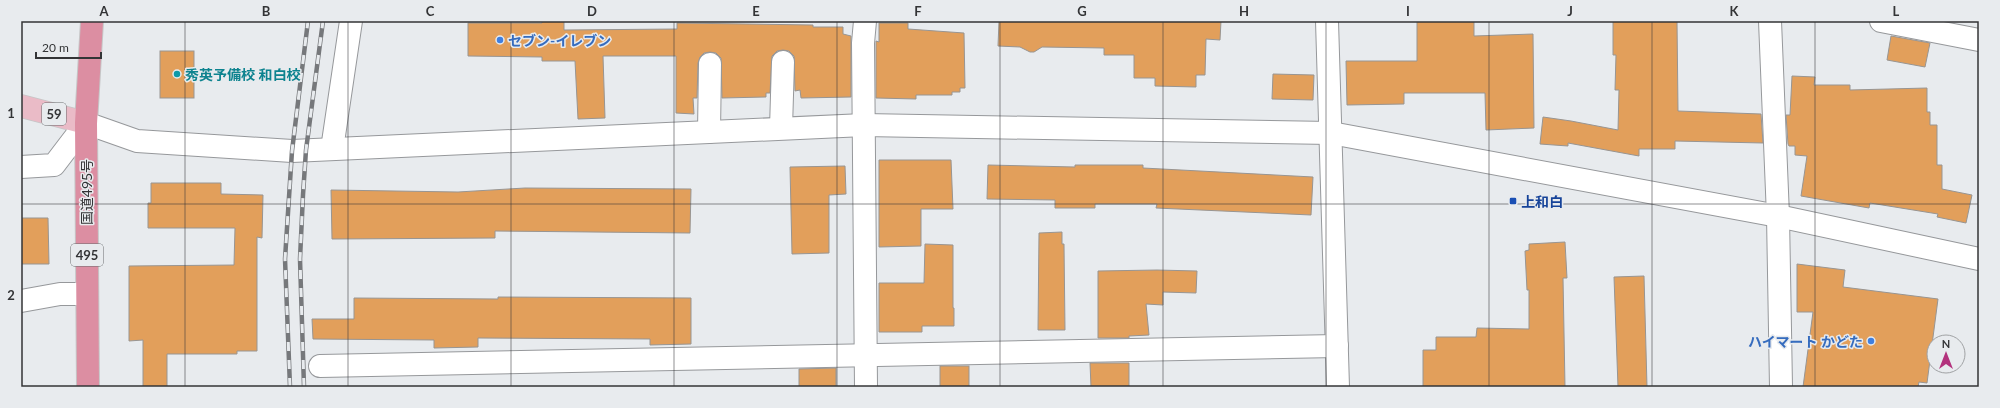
<svg xmlns="http://www.w3.org/2000/svg" width="2000" height="408" viewBox="0 0 2000 408" font-family="Lato,'Noto Sans JP',sans-serif">
  <rect width="100%" height="100%" fill="#e8ebee"/>
  <!-- building -->
  <g fill="#e29f5b" stroke="#989592">
    <path d="M 542,21 L 564,21 L 564,30 L 677,29 L 677,23 L 813,25 L 813,27 L 843,27 L 843,34 L 851,36 L 851,97 L 801,98 L 800,90 L 795,91 L 794,56 L 789,51 L 783,50 L 777,51 L 772,56 L 770,93 L 766,93 L 766,97 L 722,98 L 721,58 L 716,53 L 710,52 L 704,53 L 700,57 L 698,63 L 697,98 L 693,98 L 694,114 L 676,113 L 676,56 L 603,56 L 605,118 L 578,119 L 575,61 L 542,61 L 542,57 L 468,56 L 468,23 L 542,23 Z"/>
    <path d="M 999,21 L 1221,21 L 1220,40 L 1206,39 L 1205,75 L 1196,75 L 1196,87 L 1155,86 L 1155,78 L 1134,78 L 1134,55 L 1104,55 L 1104,48 L 1042,47 L 1034,52 L 1030,52 L 1020,47 L 998,46 Z"/>
    <path d="M 1417,21 L 1474,21 L 1474,36 L 1533,34 L 1534,128 L 1486,130 L 1485,93 L 1404,93 L 1404,104 L 1347,105 L 1346,61 L 1417,61 Z"/>
    <path d="M 1613,21 L 1677,21 L 1678,111 L 1761,114 L 1763,143 L 1675,141 L 1675,149 L 1639,149 L 1639,156 L 1568,143 L 1568,146 L 1540,144 L 1543,117 L 1571,121 L 1618,130 L 1619,90 L 1615,90 L 1616,55 L 1613,55 Z"/>
    <path d="M 879,23 L 908,23 L 908,29 L 964,33 L 965,88 L 960,88 L 960,92 L 952,92 L 952,95 L 916,95 L 916,99 L 876,98 L 876,41 L 879,42 Z"/>
    <path d="M 1891,36 L 1930,43 L 1925,67 L 1887,60 Z"/>
    <rect x="160" y="51" width="34" height="47"/>
    <path d="M 1273,74 L 1314,75 L 1313,100 L 1272,99 Z"/>
    <path d="M 1792,76 L 1815,77 L 1814,85 L 1850,85 L 1850,90 L 1927,88 L 1927,112 L 1930,112 L 1930,125 L 1937,125 L 1937,165 L 1942,165 L 1942,189 L 1972,195 L 1966,223 L 1937,217 L 1938,214 L 1870,203 L 1869,208 L 1801,196 L 1807,156 L 1795,155 L 1795,146 L 1789,146 L 1788,144 L 1786,115 L 1790,115 Z"/>
    <path d="M 879,160 L 951,160 L 953,209 L 921,209 L 921,246 L 879,247 Z"/>
    <path d="M 988,165 L 1075,167 L 1075,165 L 1143,165 L 1143,168 L 1313,177 L 1311,215 L 1156,208 L 1157,204 L 1095,204 L 1095,208 L 1055,208 L 1055,200 L 987,199 Z"/>
    <path d="M 845,166 L 846,194 L 829,195 L 829,253 L 792,254 L 790,167 Z"/>
    <path d="M 151,183 L 221,183 L 221,194 L 263,195 L 262,238 L 257,237 L 257,351 L 237,351 L 237,354 L 167,354 L 167,387 L 143,387 L 143,340 L 129,341 L 129,266 L 234,265 L 235,228 L 148,228 L 148,203 L 151,203 Z"/>
    <path d="M 525,188 L 691,189 L 690,233 L 495,231 L 495,238 L 332,239 L 331,190 L 458,192 Z"/>
    <path d="M 21,218 L 48,218 L 49,264 L 21,264 Z"/>
    <path d="M 1062,232 L 1062,244 L 1064,244 L 1065,330 L 1038,330 L 1039,233 Z"/>
    <path d="M 1565,242 L 1567,278 L 1563,278 L 1565,387 L 1423,387 L 1423,350 L 1436,350 L 1436,337 L 1476,337 L 1477,328 L 1529,329 L 1529,290 L 1527,290 L 1525,251 L 1529,250 L 1529,244 Z"/>
    <path d="M 925,244 L 953,245 L 953,308 L 954,308 L 954,326 L 922,326 L 922,332 L 879,332 L 879,283 L 924,283 Z"/>
    <path d="M 1797,264 L 1845,270 L 1843,287 L 1938,299 L 1927,383 L 1919,382 L 1918,387 L 1803,387 L 1813,312 L 1797,312 Z"/>
    <path d="M 1157,270 L 1197,271 L 1196,293 L 1163,292 L 1163,305 L 1146,304 L 1149,335 L 1129,336 L 1129,338 L 1098,338 L 1098,271 Z"/>
    <path d="M 1644,276 L 1647,387 L 1618,387 L 1614,277 Z"/>
    <path d="M 498,297 L 691,298 L 691,344 L 650,345 L 650,339 L 478,338 L 478,347 L 434,348 L 434,340 L 313,339 L 312,319 L 354,319 L 354,298 L 498,299 Z"/>
    <path d="M 1090,363 L 1129,363 L 1129,387 L 1091,387 Z"/>
    <rect x="940" y="366" width="29" height="21"/>
    <path d="M 836,368 L 836,387 L 799,387 L 799,369 Z"/>
  </g>
  <g fill="none" stroke-linecap="round" stroke-linejoin="round">
    <defs>
      <g id="minor">
        <path d="M 865,21 L 863,43 L 866,387"/>
        <path d="M 1327,21 L 1338,387"/>
        <path d="M 1770,21 L 1778,216 L 1781,387"/>
        <path d="M 1881,21 L 1979,40"/>
        <path d="M 781,128 L 783,62"/>
        <path d="M 709,132 L 710,64"/>
        <path d="M 332,149 L 351,21"/>
        <path d="M 21,167 L 54,165 L 86,123 L 137,141 L 292,151 L 864,125 L 1331,133 L 1778,216 L 1979,259"/>
        <path d="M 21,301 L 60,294 L 87,294"/>
        <path d="M 320,366 L 1337,346"/>
      </g>
      <path id="major" d="M 21,106 L 86,123"/>
      <path id="highway" d="M 88,387 L 86,123 L 92,21"/>
    </defs>
    <!-- minor casing -->
    <use href="#minor" stroke="#96989b" stroke-width="24"/>
    <!-- major casing -->
    <use href="#major" stroke="#c6c6c7" stroke-width="24"/>
    <!-- highway casing -->
    <use href="#highway" stroke="#c6c6c7" stroke-width="24"/>
    <!-- minor -->
    <use href="#minor" stroke="#fff" stroke-width="22"/>
    <!-- major -->
    <use href="#major" stroke="#eabbc7" stroke-width="22"/>
    <!-- highway -->
    <use href="#highway" stroke="#dc8ea2" stroke-width="22"/>
    <defs>
      <g id="rail">
        <path d="M 290,387 L 285,259 L 292,151 L 308,21"/>
        <path d="M 304,387 L 300,259 L 303,195 L 306,150 L 323,21"/>
      </g>
    </defs>
    <!-- rail casing -->
    <use href="#rail" stroke="#76787b" stroke-width="4.5"/>
    <!-- rail -->
    <use href="#rail" stroke="#e8ebee" stroke-width="3" stroke-dasharray="9" stroke-linecap="butt"/>
  </g>
  <!-- grid -->
  <path fill="none" stroke="#333436" stroke-width="1" stroke-opacity="0.55" d="M 185,21 L 185,387M 348,21 L 348,387M 511,21 L 511,387M 674,21 L 674,387M 837,21 L 837,387M 1000,21 L 1000,387M 1163,21 L 1163,387M 1326,21 L 1326,387M 1489,21 L 1489,387M 1652,21 L 1652,387M 1815,21 L 1815,387M 21,204 L 1979,204"/>
  <!-- markers -->
  <g fill="#3f7fe0" stroke="#e8ebee" stroke-width="1.5">
    <circle cx="500" cy="40" r="4"/>
    <circle cx="1871" cy="341" r="4"/>
  </g>
  <circle fill="#0f9aa8" stroke="#e8ebee" stroke-width="1.5" cx="177" cy="74" r="4"/>
  <rect fill="#1a4fb4" stroke="#e8ebee" stroke-width="1.5" x="1509" y="197" width="8" height="8" rx="2"/>
  <g text-anchor="middle" dominant-baseline="central" stroke-width="3" stroke-linejoin="round" paint-order="stroke">
    <!-- shield labels -->
    <g fill="#e8ebee" stroke="#696b6d" stroke-width="1">
      <rect x="42" y="103" width="24" height="22" rx="3"/>
      <rect x="71" y="244" width="32" height="22" rx="3"/>
    </g>
    <g font-size="13" font-weight="bold" fill="#333436">
      <text x="54" y="114">59</text>
      <text x="87" y="255">495</text>
    </g>
    <!-- shop labels -->
    <g font-size="14" font-weight="bold" fill="#366cbe" stroke="#e8ebee" text-anchor="start">
      <text x="508" y="40">セブン-イレブン</text>
      <text x="1863" y="341" text-anchor="end">ハイマート かどた</text>
    </g>
    <!-- culture labels -->
    <g font-size="14" font-weight="bold" fill="#0d838f" stroke="#e8ebee" text-anchor="start">
      <text x="185" y="74">秀英予備校 和白校</text>
    </g>
    <!-- street labels -->
    <g font-size="14" fill="#333436" stroke="#e8ebee">
      <text transform="translate(86 192) rotate(-90)">国道495号</text>
    </g>
    <!-- transit labels -->
    <g font-size="14" font-weight="bold" fill="#164399" stroke="#e8ebee" text-anchor="start">
      <text x="1521" y="201">上和白</text>
    </g>
  </g>
  <!-- border -->
  <rect width="2000" height="408" fill="none" stroke="#e8ebee" stroke-width="44"/>
  <!-- north arrow -->
  <g transform="translate(1946 354)"><circle r="19" fill="#e8ebee" stroke="#a0a2a4"/>
  <path d="M0-3L7 15L0 10L-7 15Z" fill="#b3327d"/>
  <text y="-6" font-size="11" font-weight="bold" text-anchor="middle" fill="#333436">N</text>
  </g>
  <!-- scale -->
  <path d="M36 52v6h65v-6" fill="none" stroke="#333436" stroke-width="2"/>
  <text x="42" y="52" font-size="12" fill="#333436" stroke="#e8ebee" stroke-width="3" paint-order="stroke">20 m</text>
  <rect x="22" y="22" width="1956" height="364" fill="none" stroke="#333436" stroke-width="1.5"/>
  <g font-size="13" text-anchor="middle" font-weight="bold" fill="#333436">
    <text x="104" y="16">A</text>
    <text x="266" y="16">B</text>
    <text x="430" y="16">C</text>
    <text x="592" y="16">D</text>
    <text x="756" y="16">E</text>
    <text x="918" y="16">F</text>
    <text x="1082" y="16">G</text>
    <text x="1244" y="16">H</text>
    <text x="1408" y="16">I</text>
    <text x="1570" y="16">J</text>
    <text x="1734" y="16">K</text>
    <text x="1896" y="16">L</text>
    <text x="11" y="118">1</text>
    <text x="11" y="300">2</text>
  </g>
</svg>
